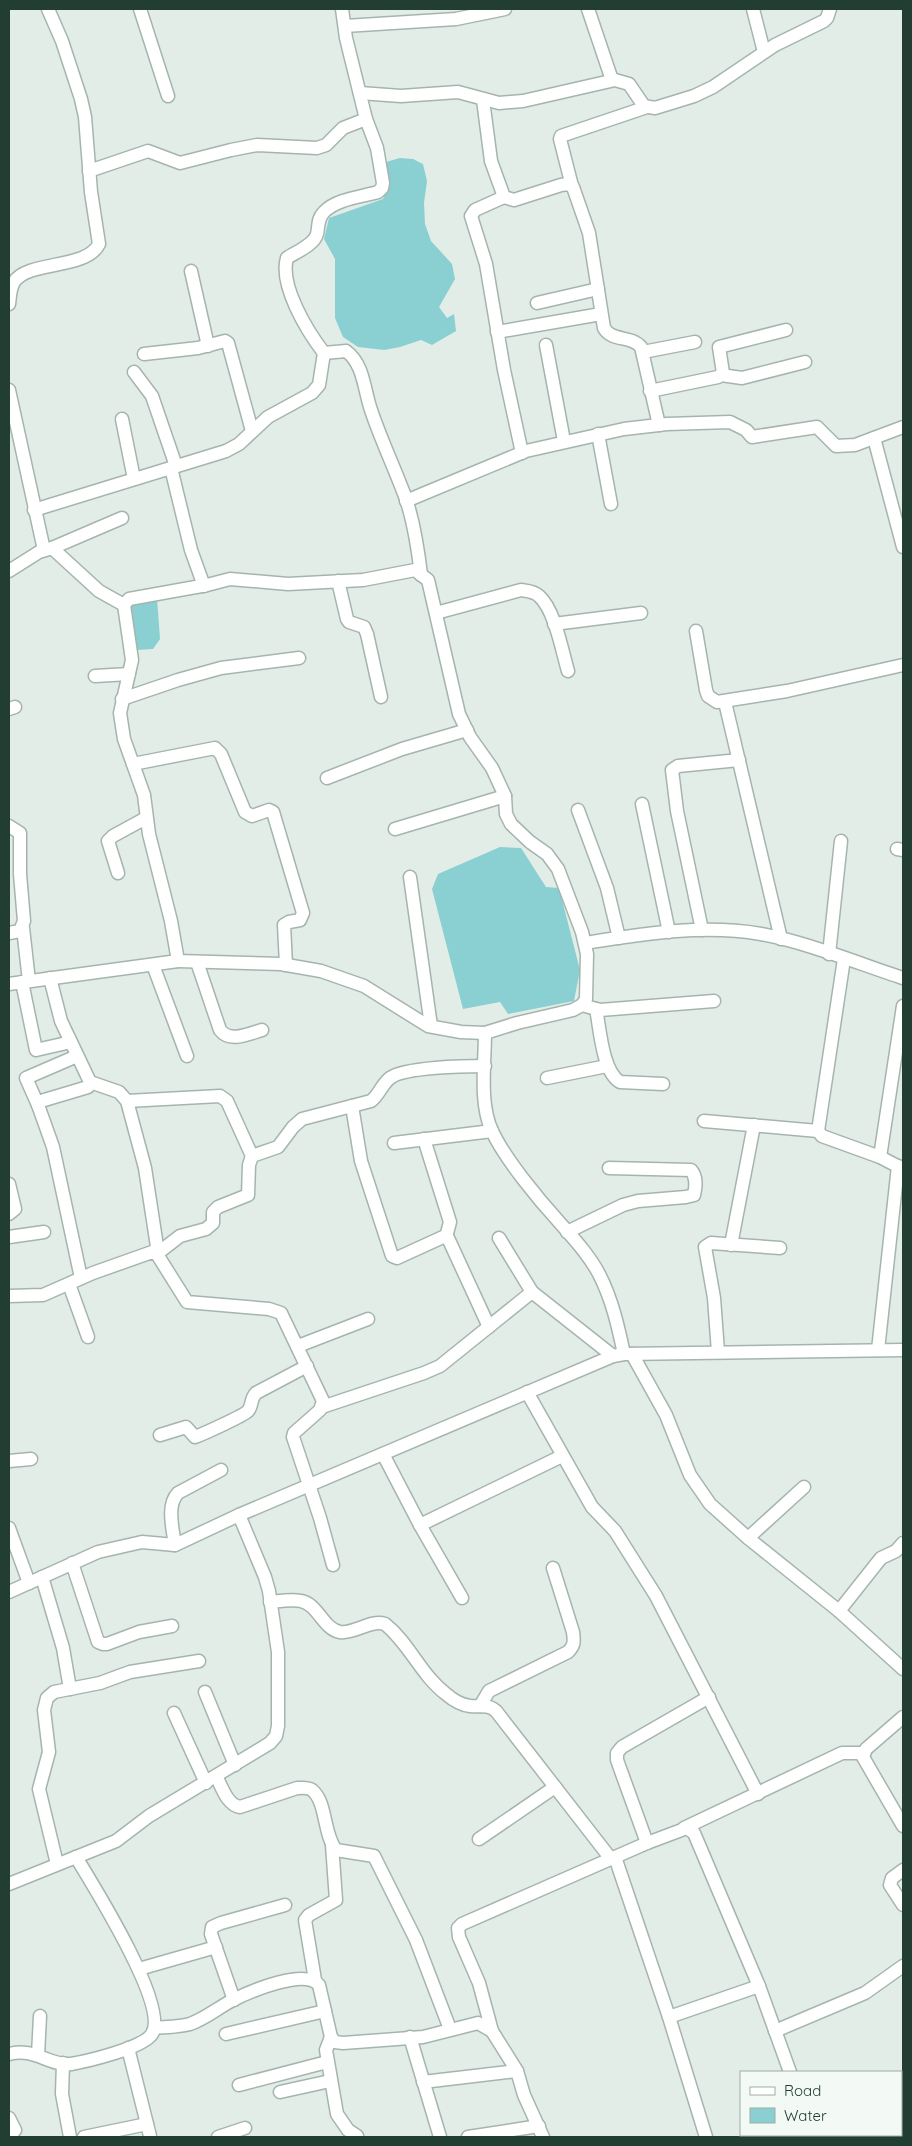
<svg xmlns="http://www.w3.org/2000/svg" width="912" height="2146" viewBox="0 0 912 2146" font-family="Quicksand,sans-serif">
  <rect width="100%" height="100%" fill="#e2ede7"/>
  <!-- water -->
  <g fill="#8acfd2">
    <path d="M 400,158 L 413,159 L 423,164 L 427,181 L 424,203 L 425,224 L 431,241 L 452,264 L 455,279 L 439,307 L 447,318 L 454,314 L 456,331 L 432,345 L 421,340 L 400,347 L 384,350 L 358,347 L 343,337 L 335,318 L 335,259 L 324,239 L 329,218 L 383,199 L 387,189 L 386,162 Z"/>
    <path d="M 157,598 L 160,639 L 153,649 L 137,650 L 130,602 Z"/>
    <path d="M 500,847 L 521,848 L 546,887 L 559,888 L 580,970 L 574,1001 L 508,1014 L 500,1002 L 463,1009 L 432,889 L 438,874 Z"/>
  </g>
  <g fill="none" stroke-linecap="round" stroke-linejoin="round">
    <defs>
      <g id="minor">
        <path d="M 140,9 L 168,96"/>
        <path d="M 342,9 L 346,38 L 366,119 L 377,148 L 383,183 L 382,188 L 378,192 C 361,197 336,199 324,212 C 317,219 319,226 317,234 C 314,245 296,252 287,258 C 279,285 307,331 324,353 L 346,351 C 364,364 364,390 371,410 C 381,440 395,469 406,499 C 414,523 418,549 421,575"/>
        <path d="M 588,9 L 612,80"/>
        <path d="M 753,9 L 764,52"/>
        <path d="M 345,26 L 456,19 L 505,9"/>
        <path d="M 360,93 L 401,96 L 458,92 L 499,103 L 523,101 L 615,80 L 629,84 L 644,106 L 655,108 L 694,96 L 713,87 L 775,45 L 824,21 L 827,18 L 830,9"/>
        <path d="M 483,100 L 491,161 L 504,197 L 514,200 L 561,185 L 568,184 L 573,187 L 589,233 L 604,328 C 612,342 631,335 641,347 L 659,425"/>
        <path d="M 89,171 L 148,151 L 180,163 L 231,150 L 257,145 L 317,148 L 326,145 L 343,128 L 366,119"/>
        <path d="M 572,186 L 560,139 L 561,136 L 647,107"/>
        <path d="M 504,197 L 475,210 L 471,216 L 486,264 L 504,370 L 522,453"/>
        <path d="M 191,271 L 208,346"/>
        <path d="M 537,303 L 598,289"/>
        <path d="M 9,304 C 10,297 10,288 14,282 C 28,260 86,270 99,244 L 91,192 L 85,117 L 81,99 L 62,41 L 48,9"/>
        <path d="M 497,332 L 601,314"/>
        <path d="M 546,345 L 564,441"/>
        <path d="M 643,352 L 695,342"/>
        <path d="M 144,354 L 198,348 L 225,341 L 228,343 L 252,431"/>
        <path d="M 134,372 L 152,396 L 176,466"/>
        <path d="M 721,375 L 742,378 L 805,362"/>
        <path d="M 9,390 L 44,550"/>
        <path d="M 650,391 L 718,377 L 723,373 L 719,347 L 786,330"/>
        <path d="M 122,419 L 134,479"/>
        <path d="M 598,434 L 611,504"/>
        <path d="M 874,438 L 903,547"/>
        <path d="M 171,468 L 191,550 L 204,586"/>
        <path d="M 406,501 L 526,451 L 624,429 L 667,424 L 730,422 L 746,430 L 752,437 L 817,427 L 836,446 L 855,445 L 903,427"/>
        <path d="M 34,510 L 226,451 L 239,444 L 268,417 L 312,393 L 319,385 L 324,353"/>
        <path d="M 52,548 L 122,518"/>
        <path d="M 9,571 L 39,552 L 52,548 L 99,591 L 124,605 L 132,660 L 120,713 L 124,739 L 144,795 L 149,834 L 171,921 L 178,961 L 281,964 L 321,971 L 364,986 L 428,1026 L 461,1032 L 485,1033"/>
        <path d="M 338,581 L 347,619 L 349,622 L 364,627 L 367,634 L 381,697"/>
        <path d="M 124,605 L 129,599 L 207,585 L 230,579 L 288,584 L 363,580 L 415,570 L 428,580 L 459,714 L 470,737 L 492,768 L 505,796 L 506,814 L 511,824 L 530,842 L 547,854 L 558,869 L 582,932 L 587,954 L 586,999 L 582,1005 L 573,1010 L 517,1023 L 485,1033 C 485,1064 479,1103 492,1131 C 505,1159 539,1200 560,1223 C 574,1239 589,1255 599,1274 C 612,1299 618,1326 624,1354"/>
        <path d="M 436,613 L 521,590 C 527,591 534,591 539,596 C 555,610 562,651 568,671"/>
        <path d="M 554,624 L 641,613"/>
        <path d="M 696,631 L 706,690 L 708,696 L 717,702 L 787,691 L 903,665"/>
        <path d="M 95,676 L 129,674"/>
        <path d="M 122,699 L 178,680 L 221,668 L 299,658"/>
        <path d="M 725,702 L 781,939"/>
        <path d="M 9,709 L 15,707"/>
        <path d="M 133,764 L 215,748 L 221,754 L 245,812 L 252,816 L 269,810 L 273,812 L 303,913 L 300,920 L 289,922 L 284,925 L 286,965"/>
        <path d="M 327,778 L 402,749 L 467,730"/>
        <path d="M 642,804 L 669,932"/>
        <path d="M 578,810 L 607,888 L 619,938"/>
        <path d="M 9,826 L 20,833 L 20,874 L 24,921 L 20,931 L 9,933"/>
        <path d="M 395,829 L 505,796"/>
        <path d="M 897,849 L 903,850"/>
        <path d="M 118,873 L 108,841 L 113,836 L 146,818"/>
        <path d="M 410,877 L 431,1026"/>
        <path d="M 23,928 L 29,981"/>
        <path d="M 702,930 L 677,811 L 672,770 L 678,766 L 739,760"/>
        <path d="M 585,943 C 643,934 702,924 761,934 C 809,943 857,963 903,978"/>
        <path d="M 829,954 L 841,841"/>
        <path d="M 844,959 L 818,1131 L 822,1136 L 880,1157 L 903,1169"/>
        <path d="M 197,962 L 220,1030 C 230,1043 248,1034 262,1030"/>
        <path d="M 153,965 L 187,1056"/>
        <path d="M 50,978 L 61,1021 L 90,1082 L 88,1087 L 41,1101 L 38,1105 L 53,1147 L 81,1278"/>
        <path d="M 22,982 L 36,1050 L 71,1042"/>
        <path d="M 9,984 L 178,961"/>
        <path d="M 582,1005 L 600,1010 L 714,1001"/>
        <path d="M 596,1009 C 600,1028 602,1071 620,1082 L 663,1084"/>
        <path d="M 547,1078 L 607,1066"/>
        <path d="M 90,1082 L 119,1092 L 127,1101 L 145,1168 L 158,1253"/>
        <path d="M 127,1101 L 220,1096 L 227,1101 L 252,1156"/>
        <path d="M 38,1105 L 26,1078 L 77,1056"/>
        <path d="M 352,1106 L 361,1161 L 392,1256 L 397,1258 L 443,1237 L 448,1238 L 489,1327"/>
        <path d="M 704,1121 L 818,1131"/>
        <path d="M 424,1139 L 450,1222 L 446,1237"/>
        <path d="M 394,1143 L 492,1131"/>
        <path d="M 880,1157 L 903,1006"/>
        <path d="M 9,1184 L 15,1209 L 9,1214"/>
        <path d="M 567,1232 L 623,1205 L 638,1201 L 686,1197 L 694,1195 C 696,1186 697,1177 691,1170 L 609,1168"/>
        <path d="M 9,1237 L 44,1232"/>
        <path d="M 499,1238 L 532,1292 L 613,1356"/>
        <path d="M 731,1245 L 754,1125"/>
        <path d="M 158,1253 L 180,1236 L 206,1229 L 213,1223 L 213,1212 L 218,1207 L 248,1195 L 249,1165 L 252,1156 L 278,1147 L 293,1127 L 302,1119 L 371,1101 C 379,1095 382,1084 390,1078 C 404,1067 466,1066 485,1066"/>
        <path d="M 69,1284 L 88,1337"/>
        <path d="M 9,1296 L 43,1295 L 93,1273 L 155,1251 L 187,1302 L 269,1309 L 281,1313 L 323,1401 L 320,1410 L 294,1433 L 293,1437 L 320,1518 L 333,1565"/>
        <path d="M 298,1346 L 368,1319"/>
        <path d="M 878,1350 L 898,1166"/>
        <path d="M 718,1352 L 714,1298 L 705,1247 L 711,1243 L 780,1248"/>
        <path d="M 632,1354 L 666,1415 L 690,1475 L 710,1504 L 748,1538 L 839,1611 L 903,1669"/>
        <path d="M 527,1392 L 592,1507 L 615,1531 L 656,1596 L 758,1794"/>
        <path d="M 322,1407 L 424,1373 L 440,1366 L 532,1292"/>
        <path d="M 160,1435 L 186,1427 L 195,1437 C 203,1434 243,1416 248,1411 C 253,1405 250,1399 256,1393 L 307,1366"/>
        <path d="M 383,1454 L 420,1525 L 462,1598"/>
        <path d="M 9,1461 L 31,1459"/>
        <path d="M 420,1525 L 562,1456"/>
        <path d="M 9,1528 L 29,1583"/>
        <path d="M 748,1538 L 804,1487"/>
        <path d="M 175,1545 C 173,1530 166,1505 178,1493 L 221,1470"/>
        <path d="M 72,1563 L 98,1642 L 103,1644 L 107,1644 L 139,1632 L 172,1626"/>
        <path d="M 42,1577 L 63,1648 L 70,1689"/>
        <path d="M 9,1592 L 98,1552 L 142,1542 L 175,1545 L 239,1515 L 613,1356 L 624,1354 L 903,1350"/>
        <path d="M 270,1602 C 280,1601 292,1599 301,1601 C 318,1604 323,1629 340,1632 C 355,1634 371,1619 385,1624 C 409,1643 421,1675 446,1694 C 453,1700 461,1705 470,1706 C 480,1707 488,1704 496,1711 L 611,1859"/>
        <path d="M 839,1611 L 881,1558 L 896,1551 L 903,1543"/>
        <path d="M 205,1692 L 235,1765"/>
        <path d="M 480,1706 L 489,1691 L 568,1652 C 575,1645 574,1641 573,1632 L 553,1568"/>
        <path d="M 174,1713 L 206,1783"/>
        <path d="M 903,1717 L 866,1749 L 863,1757 L 903,1826"/>
        <path d="M 216,1776 C 222,1787 227,1805 240,1807 L 297,1788 C 302,1788 308,1787 312,1790 C 327,1802 323,1834 336,1850 L 374,1856 L 416,1940 L 450,2029"/>
        <path d="M 684,1828 L 842,1753 L 863,1753"/>
        <path d="M 479,1839 L 555,1787"/>
        <path d="M 647,1843 L 617,1760 L 617,1753 L 622,1747 L 709,1697"/>
        <path d="M 615,1857 L 669,2017 L 706,2137"/>
        <path d="M 57,1864 L 39,1789 L 49,1752 L 44,1710 L 47,1698 L 54,1692 L 100,1683 L 130,1672 L 199,1661"/>
        <path d="M 903,1870 L 892,1878 L 890,1885 L 903,1905"/>
        <path d="M 9,1884 L 116,1841 L 149,1816 L 270,1743 L 276,1736 L 278,1726 L 278,1652 L 269,1591 L 265,1577 L 239,1515"/>
        <path d="M 139,1969 L 216,1947"/>
        <path d="M 315,1980 L 305,1920 L 309,1915 L 336,1900 L 332,1845"/>
        <path d="M 234,2000 L 211,1934 L 212,1927 L 221,1923 L 285,1905"/>
        <path d="M 669,2017 L 759,1986"/>
        <path d="M 155,2028 C 166,2027 179,2027 190,2024 C 205,2019 219,2007 233,2000 C 251,1991 305,1968 319,1985 L 331,2037 L 335,2042 L 343,2043 L 423,2037 L 478,2023 L 492,2031 L 517,2071 L 524,2095 L 543,2137"/>
        <path d="M 492,2031 L 479,1983 L 459,1937 L 458,1928 L 462,1924 L 647,1843 L 687,1828 L 694,1833 L 759,1986 L 790,2072"/>
        <path d="M 775,2031 L 865,1993 L 903,1966"/>
        <path d="M 226,2034 L 325,2011"/>
        <path d="M 331,2037 L 326,2050 L 337,2114 L 348,2130 L 357,2136"/>
        <path d="M 410,2037 L 440,2137"/>
        <path d="M 128,2048 L 150,2136"/>
        <path d="M 9,2054 C 34,2047 49,2066 71,2064 C 88,2061 143,2048 152,2034 C 169,2006 93,1885 76,1857"/>
        <path d="M 38,2055 L 40,2016"/>
        <path d="M 63,2063 L 62,2094 L 70,2137"/>
        <path d="M 423,2082 L 517,2071"/>
        <path d="M 239,2085 L 327,2062"/>
        <path d="M 280,2092 L 330,2081"/>
        <path d="M 9,2118 L 15,2130 L 9,2137"/>
        <path d="M 901,2130 L 903,2109"/>
        <path d="M 802,2135 L 802,2137"/>
        <path d="M 84,2137 L 147,2124"/>
        <path d="M 218,2137 L 245,2128"/>
        <path d="M 468,2137 L 539,2126"/>
        <path d="M 886,2137 L 892,2135"/>
      </g>
    </defs>
    <!-- minor casing -->
    <use href="#minor" stroke="#a5b5ad" stroke-width="15"/>
    <!-- minor -->
    <use href="#minor" stroke="#fff" stroke-width="12"/>
  </g>
  <!-- border -->
  <rect width="912" height="2146" fill="none" stroke="#223e33" stroke-width="20"/>
  <!-- legend -->
  <rect x="740" y="2071" width="162" height="65" fill="#f3f9f5" stroke="#9faea7"/>
  <rect x="750" y="2087" width="25" height="8" fill="#ffffff" stroke="#9faea7"/>
  <text x="784" y="2096" font-size="15" fill="#223e33">Road</text>
  <rect x="750" y="2108" width="25" height="15" fill="#8acfd2" stroke="#9faea7"/>
  <text x="784" y="2121" font-size="15" fill="#223e33">Water</text>
</svg>
